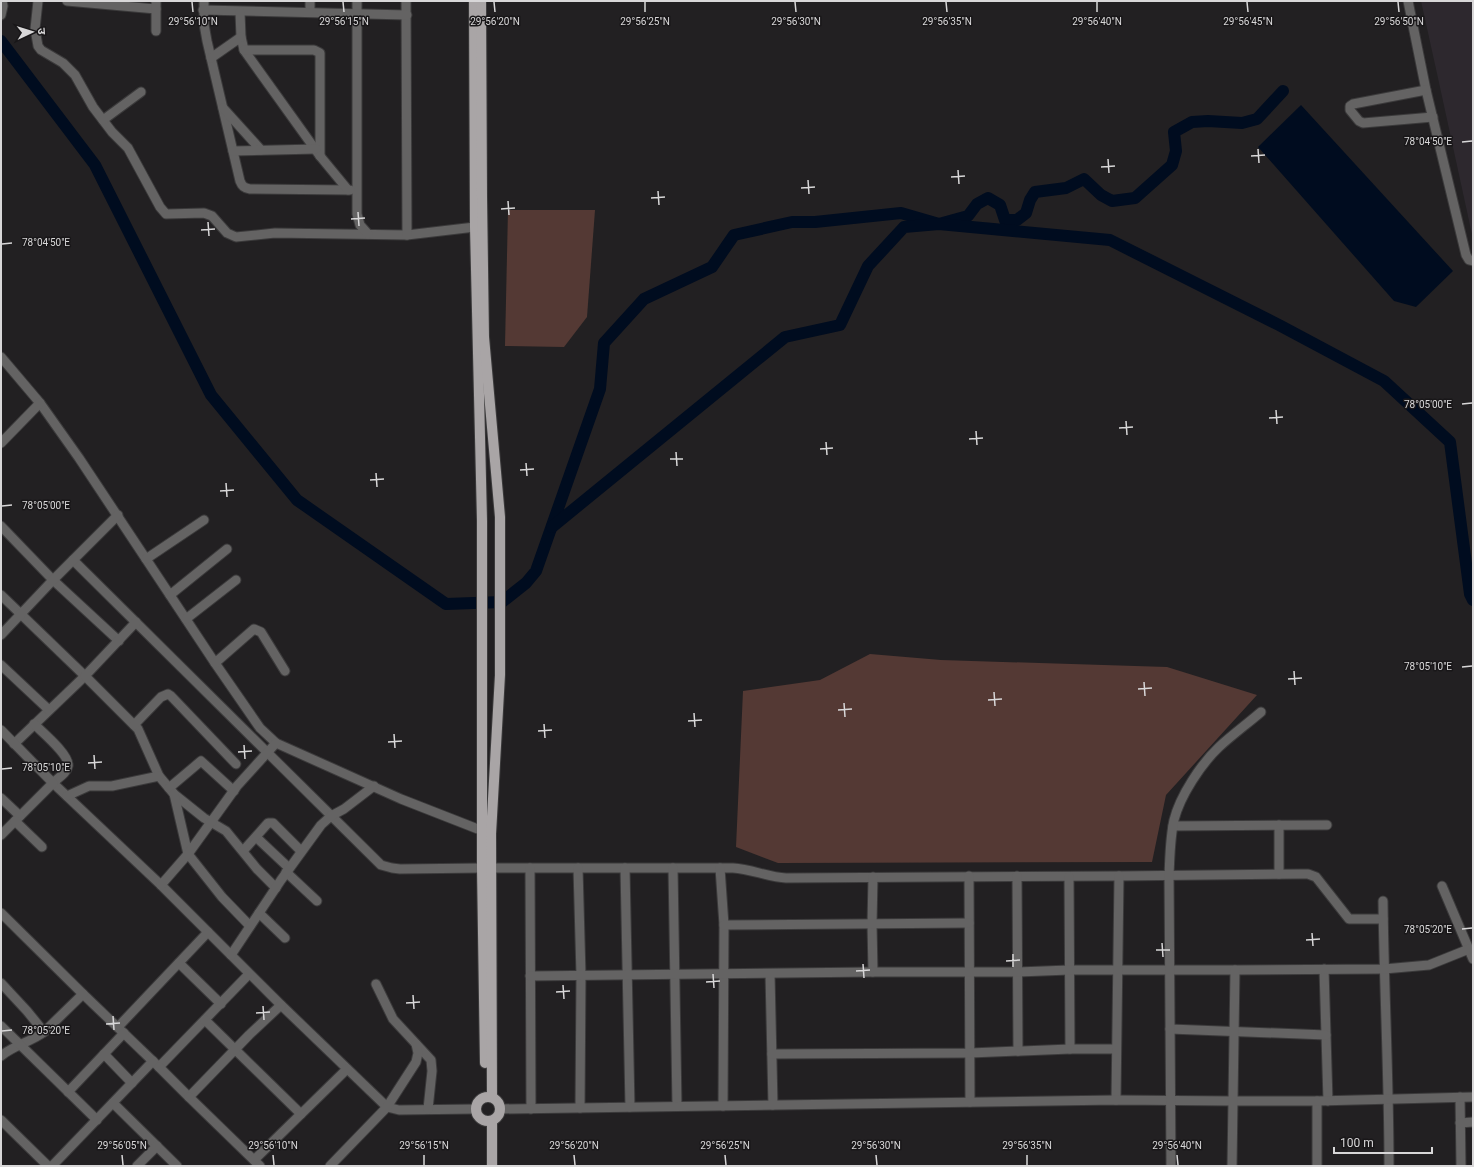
<svg xmlns="http://www.w3.org/2000/svg" width="1474" height="1167" viewBox="0 0 1474 1167" font-family="Roboto,'Noto Sans Devanagari',sans-serif">
  <rect width="100%" height="100%" fill="#222022"/>
  <!-- built -->
  <path fill="#2d282e" d="M 1421,1 L 1473,1 L 1473,239 L 1438,78 Z"/>
  <!-- green -->
  <g fill="#543934">
    <path d="M 508,210 L 595,210 L 587,317 L 564,347 L 505,346 Z"/>
    <path d="M 870,654 L 941,660 L 1167,667 L 1257,695 L 1166,795 L 1152,862 L 778,863 L 736,847 L 743,691 L 820,680 Z"/>
  </g>
  <!-- water -->
  <path fill="#000c1f" d="M 1301,105 L 1453,271 L 1416,307 L 1394,301 L 1258,147 Z"/>
  <g fill="none" stroke-linecap="round" stroke-linejoin="round">
    <!-- river -->
    <g stroke="#000c1f" stroke-width="12">
      <path d="M 1,41 L 95,165 L 211,395 L 297,500 L 446,604 L 502,602 L 526,583 L 536,571 L 600,389 L 604,343 L 644,299 L 712,267 L 734,235 L 792,222 L 815,222 L 901,213 L 939,224 L 968,216 L 977,204 L 988,198 L 1000,205 L 1005,220 L 1017,220 L 1026,213 L 1030,200 L 1035,192 L 1066,188 L 1084,179 L 1101,195 L 1112,201 L 1135,198 L 1172,165 L 1176,151 L 1174,132 L 1192,122 L 1208,121 L 1242,123 L 1257,119 L 1283,91"/>
      <path d="M 552,527 L 785,337 L 840,325 L 868,266 L 904,227 L 939,224 L 1110,240 L 1279,325 L 1384,381 L 1450,442 L 1470,594 L 1473,600"/>
    </g>
    <defs>
      <g id="minor">
        <path d="M 38,1 L 35,29 L 38,46 L 41,50 L 63,63 L 75,75 L 93,107 L 112,132 L 128,148 L 160,207 L 166,214 L 204,213 L 212,216 L 227,233 L 236,237 L 275,233 L 407,235 L 475,227"/>
        <path d="M 67,1 L 156,9"/>
        <path d="M 204,1 L 204,24 L 207,41 L 240,181 C 242,186 244,188 250,189 L 348,190"/>
        <path d="M 310,1 L 310,12"/>
        <path d="M 357,1 L 357,214 L 360,225 L 368,234"/>
        <path d="M 406,1 L 407,235"/>
        <path d="M 1408,1 L 1426,90 L 1466,255 L 1469,260 L 1473,261"/>
        <path d="M 203,10 L 407,15"/>
        <path d="M 240,12 L 241,37 L 244,50 L 320,156 L 348,190 L 350,190"/>
        <path d="M 1,15 L 3,6 L 2,1"/>
        <path d="M 156,31 L 156,1"/>
        <path d="M 244,50 L 314,50 L 320,53 L 320,156"/>
        <path d="M 211,58 L 241,37"/>
        <path d="M 1426,90 L 1353,104 L 1350,106 L 1350,110 L 1359,121 L 1363,123 L 1433,117"/>
        <path d="M 223,108 L 261,150"/>
        <path d="M 103,120 L 141,92"/>
        <path d="M 233,151 L 316,149"/>
        <path d="M 1,357 L 40,403 L 79,458 L 215,663 L 260,728 L 276,743 L 401,799 L 488,833"/>
        <path d="M 1,443 L 40,403"/>
        <path d="M 1,526 L 53,580 L 119,641"/>
        <path d="M 146,559 L 204,520"/>
        <path d="M 73,560 L 381,865 L 392,868 L 400,869 L 482,868"/>
        <path d="M 1,595 L 85,676 L 14,744"/>
        <path d="M 170,595 L 227,549"/>
        <path d="M 186,619 L 236,580"/>
        <path d="M 136,622 L 85,676 L 138,729 L 159,776 L 174,794 L 204,818 L 226,831 L 257,869 L 276,888"/>
        <path d="M 1,635 L 53,580 L 118,515"/>
        <path d="M 215,663 L 254,629 L 261,632 L 285,671"/>
        <path d="M 1,665 L 49,710"/>
        <path d="M 34,724 C 42,732 70,755 68,766 C 67,773 58,778 53,783 L 161,885 L 281,1005 L 387,1107 L 399,1110 L 476,1109"/>
        <path d="M 134,725 L 161,697 L 168,694 L 171,696 L 236,764"/>
        <path d="M 1,730 L 53,783 L 1,835"/>
        <path d="M 169,788 L 201,761 L 234,791"/>
        <path d="M 174,794 L 188,854 L 222,897 L 250,926"/>
        <path d="M 67,796 L 89,786 L 112,786 L 159,776"/>
        <path d="M 1,798 L 20,816"/>
        <path d="M 15,821 L 42,847"/>
        <path d="M 1279,825 L 1279,874"/>
        <path d="M 1173,826 L 1327,825"/>
        <path d="M 256,837 L 289,868"/>
        <path d="M 243,851 L 268,823 L 273,823 L 301,851"/>
        <path d="M 491,868 L 733,868 C 751,869 768,877 786,878 L 1119,876 L 1301,874 L 1308,874 L 1316,877 L 1349,919 L 1383,919"/>
        <path d="M 530,868 L 531,1109"/>
        <path d="M 578,868 L 581,975 L 580,1108"/>
        <path d="M 625,868 L 630,1107"/>
        <path d="M 673,868 L 677,1106"/>
        <path d="M 720,868 L 724,925 L 723,1106"/>
        <path d="M 286,872 L 317,901"/>
        <path d="M 969,876 L 970,1102"/>
        <path d="M 1017,876 L 1018,1051"/>
        <path d="M 873,877 L 872,924 L 873,972"/>
        <path d="M 1069,877 L 1070,1049"/>
        <path d="M 161,885 L 188,854 L 237,786 L 276,743"/>
        <path d="M 1442,886 L 1473,959"/>
        <path d="M 1383,901 C 1384,989 1389,1078 1389,1166"/>
        <path d="M 1,913 L 84,995 L 159,1067 L 249,974"/>
        <path d="M 259,913 L 285,938"/>
        <path d="M 724,925 L 969,923"/>
        <path d="M 231,955 L 281,880 L 321,825 L 331,816 L 344,809 L 374,786"/>
        <path d="M 179,963 L 221,1004"/>
        <path d="M 1324,969 L 1328,1101"/>
        <path d="M 770,974 L 773,1105"/>
        <path d="M 530,976 L 873,972 L 1018,972 L 1069,970 L 1235,970 L 1384,969 L 1429,965 L 1469,949"/>
        <path d="M 1,983 L 27,1011 L 44,1032 C 31,1042 14,1045 1,1056"/>
        <path d="M 376,984 L 393,1019 L 431,1060 L 432,1071 L 428,1109"/>
        <path d="M 205,1020 L 301,1114"/>
        <path d="M 1,1026 L 97,1120"/>
        <path d="M 118,1027 L 208,932"/>
        <path d="M 1170,1029 L 1326,1035"/>
        <path d="M 44,1032 L 83,994"/>
        <path d="M 104,1054 L 132,1083"/>
        <path d="M 772,1054 L 970,1053 L 1070,1049 L 1116,1049"/>
        <path d="M 159,1067 L 189,1097 L 249,1035 L 281,1005"/>
        <path d="M 68,1092 L 124,1033"/>
        <path d="M 189,1097 L 260,1166"/>
        <path d="M 1460,1097 L 1461,1166"/>
        <path d="M 1116,1100 L 1119,876"/>
        <path d="M 1317,1101 L 1317,1166"/>
        <path d="M 113,1103 L 177,1166"/>
        <path d="M 501,1109 L 1116,1100 L 1233,1101 L 1317,1101 L 1473,1097"/>
        <path d="M 1,1120 L 48,1166"/>
        <path d="M 1460,1123 L 1473,1122"/>
        <path d="M 254,1160 L 347,1069"/>
        <path d="M 52,1166 L 153,1061"/>
        <path d="M 137,1166 L 157,1146"/>
        <path d="M 330,1166 L 387,1107 L 416,1062 L 418,1053 L 416,1044"/>
        <path d="M 1171,1166 L 1169,875 C 1170,856 1170,838 1174,820 C 1180,796 1201,764 1219,747 C 1232,735 1247,724 1261,712"/>
        <path d="M 1232,1166 L 1235,970"/>
      </g>
      <g id="major">
        <path d="M 474,1 L 475,227 L 482,521 L 482,868 L 485,1063"/>
        <path d="M 481,1 L 482,197 L 484,337 L 500,517 L 500,675 L 491,834 L 492,1097"/>
        <circle cx="488" cy="1109" r="12"/>
        <path d="M 492,1121 L 492,1166"/>
      </g>
    </defs>
    <!-- minor casing -->
    <use href="#minor" stroke="#3b3a3b" stroke-width="11"/>
    <!-- major casing -->
    <use href="#major" stroke="#3b3a3b" stroke-width="12"/>
    <!-- minor -->
    <use href="#minor" stroke="#646363" stroke-width="9"/>
    <!-- major -->
    <use href="#major" stroke="#a9a5a6" stroke-width="10"/>
  </g>
  <!-- ticks -->
  <path fill="none" stroke="#d8d7d8" stroke-width="1.5" d="M 192,2 L 193,12M 343,2 L 344,12M 494,2 L 495,12M 645,2 L 645,12M 795,2 L 796,12M 946,2 L 947,12M 1097,2 L 1097,12M 1247,2 L 1248,12M 1398,2 L 1399,12M 1462,142 L 1472,141M 1258,149 L 1259,163M 1251,156 L 1265,155M 1108,159 L 1109,173M 1101,167 L 1115,166M 958,170 L 959,184M 951,177 L 965,176M 808,180 L 809,194M 801,188 L 815,187M 658,191 L 659,205M 651,198 L 665,197M 508,201 L 509,215M 501,209 L 515,208M 358,212 L 359,226M 351,219 L 365,218M 208,222 L 209,236M 201,230 L 215,229M 2,244 L 12,243M 1462,404 L 1472,403M 1276,410 L 1277,424M 1269,418 L 1283,417M 1126,421 L 1127,435M 1119,428 L 1133,427M 976,431 L 977,445M 969,439 L 983,438M 826,442 L 827,455M 820,449 L 833,448M 676,452 L 677,466M 670,459 L 683,459M 526,463 L 527,476M 520,470 L 534,469M 376,473 L 377,487M 370,480 L 384,479M 226,483 L 227,497M 220,491 L 234,490M 2,506 L 12,505M 1462,667 L 1472,666M 1294,671 L 1295,685M 1288,679 L 1302,678M 1144,682 L 1145,696M 1138,689 L 1152,688M 994,692 L 995,706M 988,700 L 1002,699M 844,703 L 845,717M 838,710 L 852,709M 694,713 L 695,727M 688,721 L 702,720M 544,724 L 545,738M 538,731 L 552,730M 394,734 L 395,748M 388,742 L 402,741M 244,745 L 245,759M 238,752 L 252,751M 94,755 L 95,769M 88,763 L 102,762M 2,769 L 12,768M 1462,929 L 1472,928M 1312,933 L 1313,946M 1306,940 L 1320,939M 1162,943 L 1163,957M 1156,950 L 1170,950M 1013,954 L 1013,967M 1006,961 L 1020,960M 863,964 L 864,978M 856,971 L 870,970M 713,974 L 714,988M 706,982 L 720,981M 563,985 L 564,999M 556,992 L 570,991M 413,995 L 414,1009M 406,1003 L 420,1002M 263,1006 L 264,1020M 256,1013 L 270,1012M 113,1016 L 114,1030M 106,1024 L 120,1023M 2,1031 L 12,1030M 122,1155 L 123,1165M 273,1155 L 274,1165M 424,1155 L 424,1165M 574,1155 L 575,1165M 725,1155 L 726,1165M 876,1155 L 877,1165M 1027,1155 L 1027,1165M 1177,1155 L 1178,1165"/>
  <g font-size="10" text-anchor="middle" fill="#d8d7d8" stroke="#191719" stroke-width="3" stroke-linejoin="round" paint-order="stroke">
    <text x="193" y="25">29°56'10"N</text>
    <text x="344" y="25">29°56'15"N</text>
    <text x="495" y="25">29°56'20"N</text>
    <text x="645" y="25">29°56'25"N</text>
    <text x="796" y="25">29°56'30"N</text>
    <text x="947" y="25">29°56'35"N</text>
    <text x="1097" y="25">29°56'40"N</text>
    <text x="1248" y="25">29°56'45"N</text>
    <text x="1399" y="25">29°56'50"N</text>
    <text x="1428" y="145">78°04'50"E</text>
    <text x="46" y="246">78°04'50"E</text>
    <text x="1428" y="408">78°05'00"E</text>
    <text x="46" y="509">78°05'00"E</text>
    <text x="1428" y="670">78°05'10"E</text>
    <text x="46" y="771">78°05'10"E</text>
    <text x="1428" y="933">78°05'20"E</text>
    <text x="46" y="1034">78°05'20"E</text>
    <text x="122" y="1149">29°56'05"N</text>
    <text x="273" y="1149">29°56'10"N</text>
    <text x="424" y="1149">29°56'15"N</text>
    <text x="574" y="1149">29°56'20"N</text>
    <text x="725" y="1149">29°56'25"N</text>
    <text x="876" y="1149">29°56'30"N</text>
    <text x="1027" y="1149">29°56'35"N</text>
    <text x="1177" y="1149">29°56'40"N</text>
  </g>
  <!-- border -->
  <rect width="1474" height="1167" fill="none" stroke="#d8d7d8" stroke-width="4"/>
  <!-- north arrow -->
  <g transform="translate(32 32) rotate(86)" stroke="#191719" stroke-width="3" paint-order="stroke">
  <path d="M0-3L7 15L0 10L-7 15Z" fill="#d8d7d8"/>
  <text y="-6" font-size="11" font-weight="bold" text-anchor="middle" fill="#d8d7d8">उ</text>
  </g>
  <!-- scale -->
  <path d="M1334 1147v6h98v-6" fill="none" stroke="#d8d7d8" stroke-width="2"/>
  <text x="1340" y="1147" font-size="12" fill="#d8d7d8" stroke="#191719" stroke-width="3" paint-order="stroke">100 m</text>
</svg>
